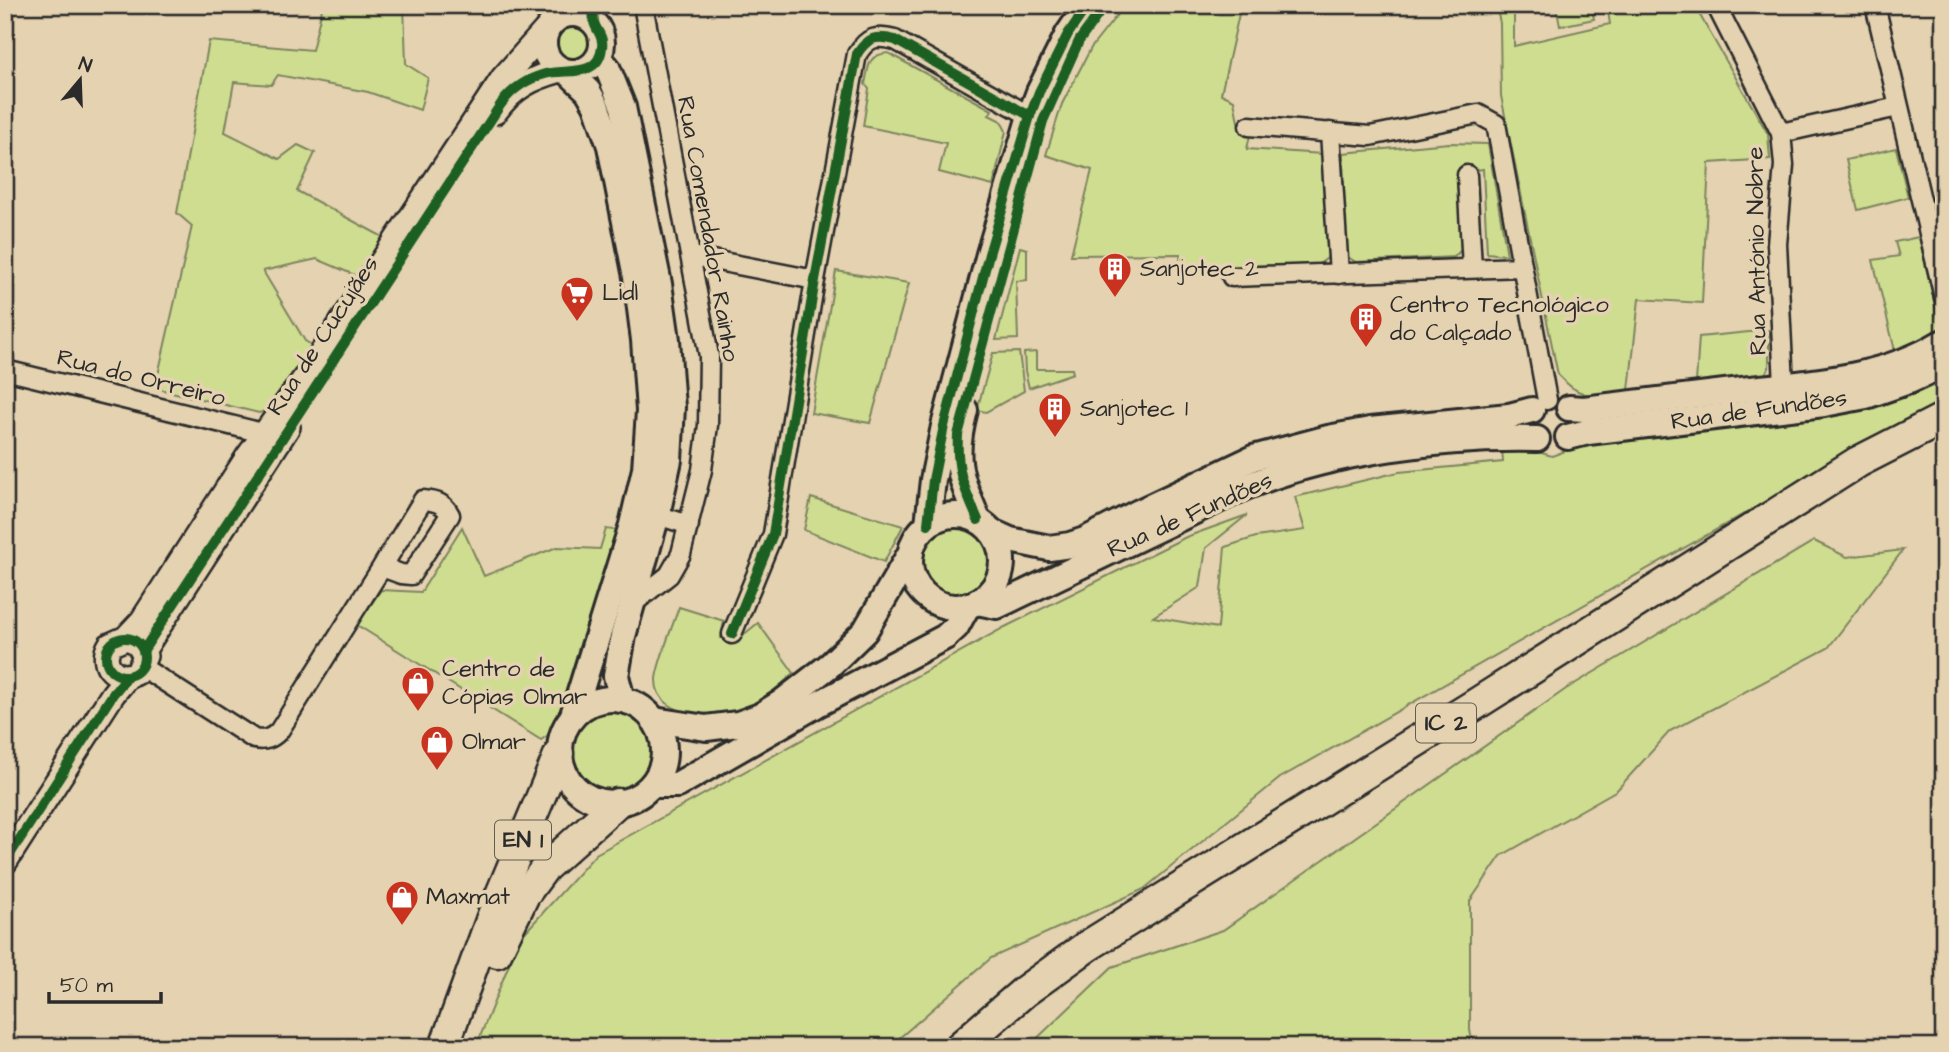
<svg xmlns="http://www.w3.org/2000/svg" width="1949" height="1052" viewBox="0 0 1949 1052" font-family="'Architects Daughter',sans-serif">
  <rect width="100%" height="100%" fill="#e4d2b0"/>
  <filter id="ink" filterUnits="userSpaceOnUse"><feTurbulence type="fractalNoise" baseFrequency=".0143" numOctaves="2"/><feDisplacementMap in="SourceGraphic" scale="14" xChannelSelector="R" yChannelSelector="G"/><feConvolveMatrix kernelMatrix="1 2 1 2 8 2 1 2 1" color-interpolation-filters="sRGB"/></filter>
  <g filter="url(#ink)">
    <!-- green -->
    <g fill="#cfdd90" stroke="#7d845e" stroke-width="2">
      <path d="M 323,5 L 404,5 L 406,64 L 428,78 L 420,110 L 368,92 L 278,75 L 271,85 L 234,82 L 225,132 L 279,159 L 298,145 L 315,153 L 297,191 L 383,237 L 359,277 L 317,259 L 263,271 L 305,341 L 315,347 L 271,409 L 259,413 L 155,388 L 192,226 L 177,213 L 209,41 L 312,50 Z"/>
      <path d="M 1125,5 L 1241,5 L 1221,94 L 1234,100 L 1238,122 L 1250,135 L 1247,149 L 1323,154 L 1330,256 L 1319,264 L 1181,270 L 1180,254 L 1071,255 L 1092,170 L 1046,155 L 1062,104 L 1091,48 Z"/>
      <path d="M 1467,5 L 1514,5 L 1514,46 L 1610,24 L 1607,5 L 1694,5 L 1768,134 L 1770,159 L 1709,163 L 1702,303 L 1639,299 L 1629,390 C 1594,394 1584,403 1558,375 L 1501,96 L 1500,23 L 1497,10 L 1469,15 Z"/>
      <path d="M 1556,5 L 1591,5 L 1594,19 L 1560,26 Z"/>
      <circle cx="575" cy="45" r="22"/>
      <path d="M 888,53 L 992,110 L 989,115 L 1001,121 L 1006,131 L 993,186 L 939,172 L 946,143 L 863,126 L 869,89 L 865,84 C 869,66 867,55 888,53 Z"/>
      <path d="M 1449,143 L 1488,144 L 1507,255 L 1487,253 L 1483,169 L 1459,173 L 1461,250 L 1454,257 L 1356,262 L 1346,256 L 1343,153 Z"/>
      <path d="M 1896,148 L 1908,197 L 1858,210 L 1846,160 Z"/>
      <path d="M 1919,237 L 1940,327 L 1934,334 L 1896,355 L 1873,260 L 1899,256 L 1895,242 Z"/>
      <path d="M 1020,247 L 1027,249 L 1027,280 L 1016,281 L 1018,339 L 996,340 Z"/>
      <path d="M 836,271 L 909,283 L 870,423 L 811,413 Z"/>
      <path d="M 1769,330 L 1769,368 L 1764,375 L 1696,383 L 1699,337 Z"/>
      <path d="M 1019,352 L 1024,391 L 986,412 L 977,410 L 993,353 Z"/>
      <path d="M 1036,352 L 1036,369 L 1072,369 L 1073,373 L 1029,388 L 1025,371 L 1024,353 Z"/>
      <path d="M 1944,378 L 1944,400 L 1280,778 L 1144,889 L 991,958 L 889,1047 L 476,1047 L 519,939 L 596,854 L 1005,627 L 1186,537 L 1247,515 L 1206,548 L 1200,587 L 1153,617 L 1218,628 L 1225,547 L 1256,537 L 1305,530 L 1295,497 L 1399,472 L 1503,462 L 1502,447 L 1517,446 L 1552,456 L 1592,441 Z"/>
      <path d="M 811,498 L 903,526 L 884,562 L 804,530 Z"/>
      <circle cx="956" cy="560" r="37"/>
      <path d="M 462,527 L 484,576 L 557,547 L 600,549 L 606,529 L 622,531 L 582,637 L 554,731 L 541,740 L 357,625 L 381,590 L 421,592 Z"/>
      <path d="M 1814,541 L 1847,557 L 1903,550 L 1828,648 L 1670,731 L 1617,790 L 1501,856 L 1470,901 L 1470,1030 L 1473,1047 L 1028,1047 L 1112,967 L 1223,930 L 1566,689 Z"/>
      <path d="M 679,607 L 724,621 L 721,638 L 737,640 L 758,623 L 794,673 C 781,684 767,699 751,707 C 726,719 656,722 656,680 C 656,667 674,622 679,607 Z"/>
      <circle cx="612" cy="751" r="44"/>
    </g>
    <g fill="none" stroke-linecap="round" stroke-linejoin="round">
      <defs>
        <g id="minor">
          <path d="M 1716,5 L 1781,133 L 1784,165 L 1777,244 L 1784,385"/>
          <path d="M 1875,5 L 1944,297"/>
          <path d="M 1249,126 L 1370,136 L 1478,114 L 1496,124 L 1547,400"/>
          <path d="M 1330,132 L 1339,274"/>
          <path d="M 1781,133 L 1898,107"/>
          <path d="M 1467,175 L 1472,268"/>
          <path d="M 692,256 L 815,280"/>
          <path d="M 1232,277 L 1522,267"/>
          <path d="M 5,370 L 275,436"/>
          <path d="M 657,515 L 689,525"/>
          <path d="M 631,605 L 669,575 L 681,554 L 702,470 L 708,425 L 709,356 L 643,5"/>
          <path d="M 732,634 L 773,534 L 815,280 L 857,54 C 868,37 876,35 895,40 L 1030,116"/>
          <path d="M 142,667 L 254,739 C 265,741 271,739 279,731 L 382,567 L 401,574 L 411,575 L 450,515 C 444,503 436,501 423,500 L 382,567"/>
        </g>
        <g id="tertiary">
          <path d="M 495,112 C 513,87 532,78 561,70"/>
          <path d="M 126,638 L 137,642 L 145,656 L 138,672 C 118,684 98,665 110,645 L 126,638 L 142,621 L 247,458 L 307,375 L 503,78 L 551,24"/>
          <path d="M 143,651 L 288,427"/>
          <path d="M 5,862 L 113,694 L 128,676"/>
        </g>
        <g id="secondary">
          <circle cx="573" cy="43" r="29"/>
          <path d="M 598,58 L 607,67 L 623,107 L 659,284 L 667,340 L 672,407 L 669,460 L 657,515 L 623,636 L 616,676 L 622,700"/>
          <path d="M 568,72 L 588,91 L 596,105 L 610,146 L 636,277 L 644,340 L 649,411 L 645,469 L 632,525 L 573,715"/>
          <path d="M 1569,408 L 1584,409 C 1639,402 1694,396 1750,389 C 1815,382 1883,378 1941,343"/>
          <path d="M 965,410 C 952,459 959,475 978,520"/>
          <path d="M 1568,437 L 1588,432 L 1824,404 L 1866,396 L 1909,381 L 1944,365"/>
          <circle cx="956" cy="561" r="46"/>
          <path d="M 928,524 L 933,480 L 944,426 L 989,254 L 1030,116 L 1039,92 L 1068,34 L 1088,5"/>
          <path d="M 992,532 L 1010,540 L 1049,548 L 1070,545 L 1085,540 L 1139,512 L 1253,458 L 1328,438 L 1370,430 L 1509,416 L 1532,410"/>
          <path d="M 977,602 L 997,606 L 1245,487 C 1334,451 1442,437 1537,439"/>
          <circle cx="612" cy="751" r="52"/>
          <path d="M 654,720 L 706,728 L 738,724 L 760,716 L 782,702 L 830,665 L 865,631 L 911,552"/>
          <path d="M 652,785 L 677,785 L 816,705 L 945,637 L 956,627 L 968,605"/>
        </g>
        <g id="primary">
          <path d="M 497,953 L 525,895 L 545,868 L 617,803"/>
          <path d="M 444,1047 L 496,904 L 559,753"/>
        </g>
        <path id="trunk" d="M 960,1047 L 1025,991 L 1086,947 L 1476,704 L 1858,462 L 1944,418"/>
      </defs>
      <!-- minor casing -->
      <use href="#minor" stroke="#2b2b2b" stroke-width="23"/>
      <!-- tertiary casing -->
      <use href="#tertiary" stroke="#2b2b2b" stroke-width="28"/>
      <!-- secondary casing -->
      <use href="#secondary" stroke="#2b2b2b" stroke-width="30"/>
      <!-- primary casing -->
      <use href="#primary" stroke="#2b2b2b" stroke-width="33"/>
      <!-- trunk casing -->
      <use href="#trunk" stroke="#2b2b2b" stroke-width="35"/>
      <!-- minor -->
      <use href="#minor" stroke="#e4d2b0" stroke-width="18"/>
      <!-- tertiary -->
      <use href="#tertiary" stroke="#e4d2b0" stroke-width="23"/>
      <!-- secondary -->
      <use href="#secondary" stroke="#e4d2b0" stroke-width="24"/>
      <!-- primary -->
      <use href="#primary" stroke="#e4d2b0" stroke-width="28"/>
      <!-- trunk -->
      <use href="#trunk" stroke="#e4d2b0" stroke-width="30"/>
      <defs>
        <g id="cycleway">
          <path d="M 978,520 C 964,487 956,472 958,435 L 1043,121 L 1079,41 L 1105,5"/>
          <path d="M 928,524 L 933,480 L 944,426 L 989,254 L 1030,116 L 1039,92 L 1068,34 L 1088,5"/>
          <path d="M 732,634 L 773,534 L 815,280 L 857,54 C 868,37 876,35 895,40 L 1030,116"/>
          <circle cx="125" cy="657" r="19"/>
          <path d="M 143,651 L 501,104 C 512,89 527,79 545,74 C 566,68 599,79 602,47 C 604,36 596,31 594,22 C 593,17 594,10 593,5"/>
          <path d="M 5,862 L 113,694 L 128,676"/>
        </g>
      </defs>
      <!-- cycleway casing -->
      <use href="#cycleway" stroke="#e4d2b0" stroke-width="15"/>
      <!-- cycleway -->
      <use href="#cycleway" stroke="#1b5e20" stroke-width="10"/>
    </g>
  </g>
  <!-- icons -->
  <defs>
    <symbol id="building-pin" viewBox="-11 -11 22 30"><path d="M0 17L-7.5 6A9.5 9.5 0 1 1 7.5 6Z" fill="#c8321e" stroke="#e4d2b0"/><path d="M-4-6H4V6H1V3H-1V6H-4ZM-2.5-4.3h1.7v1.8h-1.7ZM.8-4.3h1.7v1.8H.8ZM-2.5-1h1.7V.8h-1.7ZM.8-1h1.7V.8H.8Z" fill="#fff"/></symbol>
    <symbol id="supermarket-pin" viewBox="-11 -11 22 30"><path d="M0 17L-7.5 6A9.5 9.5 0 1 1 7.5 6Z" fill="#c8321e" stroke="#e4d2b0"/><path d="M-6-5.5h2.5l.6 2H6L4.5 2H-2.5L-4.4-4H-6ZM-1.5 3.2a1.3 1.3 0 1 0 .1 0ZM3 3.2a1.3 1.3 0 1 0 .1 0Z" fill="#fff"/></symbol>
    <symbol id="shop-pin" viewBox="-11 -11 22 30"><path d="M0 17L-7.5 6A9.5 9.5 0 1 1 7.5 6Z" fill="#c8321e" stroke="#e4d2b0"/><path d="M-5-2.5h2.3a2.7 3.5 0 0 1 5.4 0H5L5.5 6h-11ZM-1.5-2.5h3a1.5 2.3 0 0 0-3 0Z" fill="#fff"/></symbol>
  </defs>
  <g fill-rule="evenodd">
    <use href="#building-pin" x="1096" y="250" width="38" height="52"/>
    <use href="#supermarket-pin" x="558" y="274" width="38" height="52"/>
    <use href="#building-pin" x="1347" y="300" width="38" height="52"/>
    <use href="#building-pin" x="1036" y="390" width="38" height="52"/>
    <use href="#shop-pin" x="399" y="664" width="38" height="52"/>
    <use href="#shop-pin" x="418" y="723" width="38" height="52"/>
    <use href="#shop-pin" x="383" y="878" width="38" height="52"/>
  </g>
  <g text-anchor="middle" dominant-baseline="central" stroke-width="7" stroke-linejoin="round" paint-order="stroke">
    <!-- shield labels -->
    <g fill="#e4d2b0" stroke="#625d53" stroke-width="2">
      <rect x="1416" y="703.5" width="60" height="39" rx="5"/>
      <rect x="495" y="820.5" width="56" height="39" rx="5"/>
    </g>
    <g font-size="23" font-weight="bold" fill="#2b2b2b">
      <text x="1446" y="723">IC 2</text>
      <text x="523" y="840">EN 1</text>
    </g>
    <!-- street labels -->
    <g font-size="24" fill="#2b2b2b" stroke="#e4d2b0">
      <text transform="translate(708 229) rotate(80)">Rua Comendador Rainho</text>
      <text transform="translate(1757 251) rotate(-91)">Rua António Nobre</text>
      <text transform="translate(323 336) rotate(-57)">Rua de Cucujães</text>
      <text transform="translate(141 378) rotate(14)">Rua do Orreiro</text>
      <text transform="translate(1759 410) rotate(-8)">Rua de Fundões</text>
      <text transform="translate(1190 515) rotate(-24)">Rua de Fundões</text>
    </g>
    <!-- poi labels -->
    <g font-size="24" fill="#2b2b2b" stroke="#e4d2b0" text-anchor="start">
      <text x="1140" y="269">Sanjotec 2</text>
      <text x="602" y="293">Lidl</text>
      <text x="1390" y="305">Centro Tecnológico<tspan x="1390" dy="28">do Calçado</tspan></text>
      <text x="1080" y="409">Sanjotec 1</text>
      <text x="442" y="669">Centro de<tspan x="442" dy="28">Cópias Olmar</tspan></text>
      <text x="462" y="742">Olmar</text>
      <text x="426" y="897">Maxmat</text>
    </g>
  </g>
  <!-- margin -->
  <rect width="1949" height="1052" fill="none" stroke="#e4d2b0" stroke-width="28"/>
  <rect x="14" y="14" width="1921" height="1024" fill="none" stroke="#2b2b2b" stroke-width="2.5" filter="url(#ink)"/>
  <!-- north arrow -->
  <g transform="translate(80 80) rotate(19)" stroke="#e4d2b0" stroke-width="5" paint-order="stroke">
  <path d="M0-5L12 26L0 18L-12 26Z" fill="#2b2b2b"/>
  <text y="-10" font-size="19" font-weight="bold" text-anchor="middle" fill="#2b2b2b">N</text>
  </g>
  <!-- scale -->
  <path d="M49 992v10h112v-10" fill="none" stroke="#2b2b2b" stroke-width="3.5"/>
  <text x="60" y="992" font-size="21" fill="#2b2b2b" stroke="#e4d2b0" stroke-width="5" paint-order="stroke">50 m</text>
</svg>
